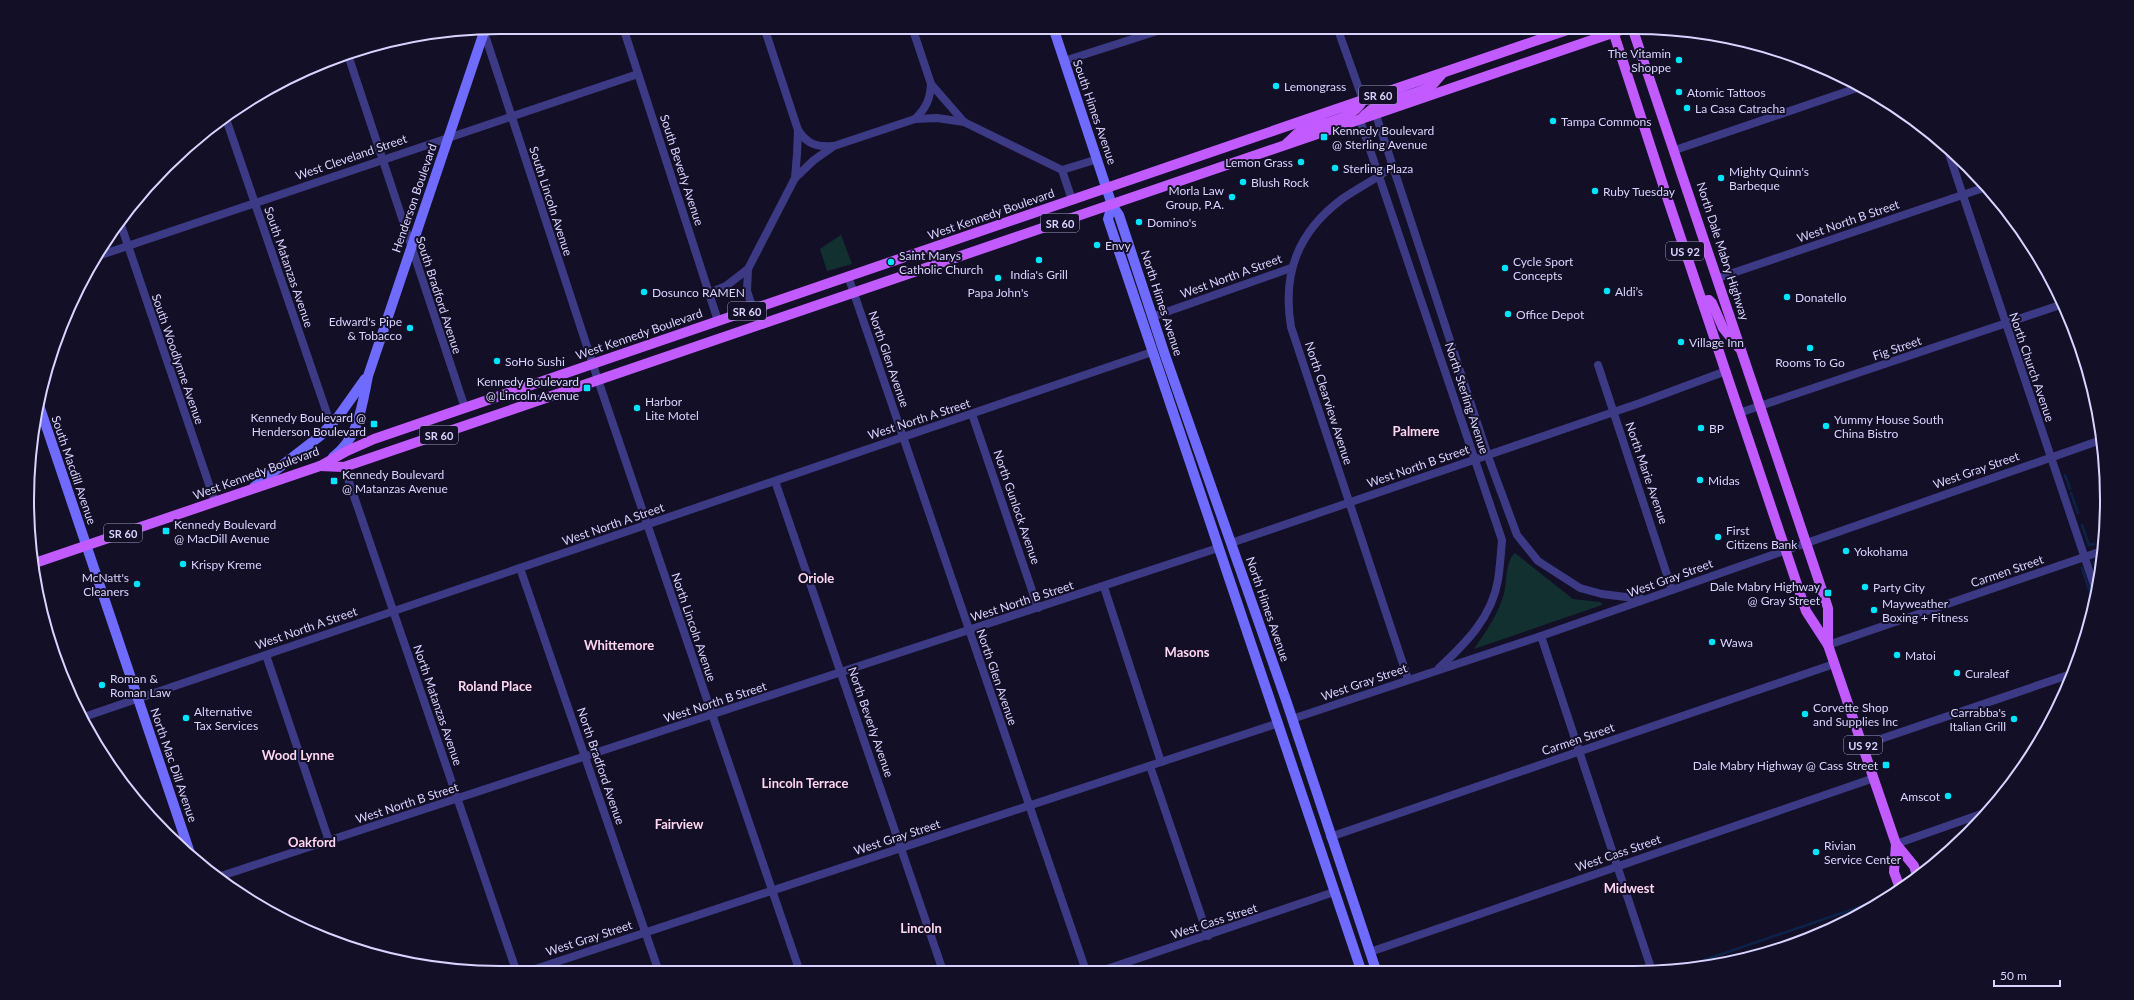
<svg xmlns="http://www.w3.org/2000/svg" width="2134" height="1000" viewBox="0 0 2134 1000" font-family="Lato,sans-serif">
  <rect width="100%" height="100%" fill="#130f26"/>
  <!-- green -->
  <g fill="#12302f">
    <path d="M 841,235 L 852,264 L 827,271 L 820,249 Z"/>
    <path d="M 1515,553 L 1573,599 L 1601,602 L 1602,605 L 1474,649 C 1486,632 1498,614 1504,594 C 1507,582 1505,561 1515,553 Z"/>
  </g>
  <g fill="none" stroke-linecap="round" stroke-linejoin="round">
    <!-- stream -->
    <g stroke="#0c2248" stroke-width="2.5">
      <path d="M 2065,475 L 2070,489"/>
      <path d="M 2071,493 L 2078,513"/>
      <path d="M 2082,525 L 2089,545 L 2094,544"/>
      <path d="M 2094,562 L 2099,577"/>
      <path d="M 2082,568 L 2094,604"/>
      <path d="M 1678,969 L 1877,901"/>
    </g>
    <!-- street -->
    <g stroke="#3d3a85" stroke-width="8">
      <path d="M 623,27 L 718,321"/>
      <path d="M 912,27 L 931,84 L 964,122 L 1062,170 L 1098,159"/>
      <path d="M 1337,27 L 1363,100"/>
      <path d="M 483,29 L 598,380 L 800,972"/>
      <path d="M 347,52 L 465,408"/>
      <path d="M 1064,61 L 1170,27"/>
      <path d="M 1376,115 L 1490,462 L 1517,535 L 1538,561 L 1580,588 L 1602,594 L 1642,599"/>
      <path d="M 225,116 L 331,425"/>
      <path d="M 915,119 C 926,108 930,100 931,84"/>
      <path d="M 1360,120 L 1502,540 C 1501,553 1500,567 1498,580 C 1492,617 1466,643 1439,668"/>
      <path d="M 798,130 C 807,144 816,147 833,146"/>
      <path d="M 1947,148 L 2097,594"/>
      <path d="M 1675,150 L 1860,87"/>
      <path d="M 1393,166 C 1377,179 1359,187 1342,199 C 1298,232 1282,273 1291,327 L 1408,679"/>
      <path d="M 1062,170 L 1072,200"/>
      <path d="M 795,178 L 814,160 L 834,146 L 915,119 L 937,118 L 964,122"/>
      <path d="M 120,222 L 215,502"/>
      <path d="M 95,257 L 638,74"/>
      <path d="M 848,276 L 1086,971"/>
      <path d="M 1718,278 L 1986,187"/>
      <path d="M 709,293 L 726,286 L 748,269"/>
      <path d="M 753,309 L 747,291 L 748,269 L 795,178 L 797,154 L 798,130 L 764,27"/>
      <path d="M 1152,317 L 1291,268"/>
      <path d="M 1598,365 L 1672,590"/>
      <path d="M 1739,413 L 2063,304"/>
      <path d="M 972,414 L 1038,608"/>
      <path d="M 344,467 L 517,973"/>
      <path d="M 775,481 L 943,971"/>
      <path d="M 1231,543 L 1640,403 L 1726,371"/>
      <path d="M 520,568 L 659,972"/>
      <path d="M 1104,587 L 1161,762"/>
      <path d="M 1541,636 L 1650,965"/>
      <path d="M 1828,645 L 2102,551"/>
      <path d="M 266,655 L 329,841"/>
      <path d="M 81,718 L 1152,352"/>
      <path d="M 1292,719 L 1541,636 L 2101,440"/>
      <path d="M 1863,745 L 2074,673"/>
      <path d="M 1150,766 L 1208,936"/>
      <path d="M 1330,837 L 1834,664"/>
      <path d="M 1896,844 L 1984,813"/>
      <path d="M 218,877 L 1218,548"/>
      <path d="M 1370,952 L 1874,778"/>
      <path d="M 1101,971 L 1334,892"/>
      <path d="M 523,973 L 1279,723"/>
    </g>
    <!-- secondary -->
    <g stroke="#6f6bff" stroke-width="10">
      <path d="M 1053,27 L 1112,205 L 1119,215 L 1165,355 L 1287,703 L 1376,970"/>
      <path d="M 1112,205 L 1108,219 L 1361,970"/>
      <path d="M 38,402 L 191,856"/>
      <path d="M 333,457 C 359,438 362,405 368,376 L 485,29"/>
      <path d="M 254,487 L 320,436 L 338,417 L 365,379"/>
    </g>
    <!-- primary -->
    <g stroke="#c25bff" stroke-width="10">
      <path d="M 1632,27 L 1828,608 L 1828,645"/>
      <path d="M 1612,28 L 1667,197 L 1806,611 L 1828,645 L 1896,844 L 1914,866 L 1918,878"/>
      <path d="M 1361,119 C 1382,95 1407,100 1431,86 C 1435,83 1438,78 1442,74"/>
      <path d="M 1287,143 C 1291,140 1295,135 1299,132 C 1320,121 1351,123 1363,100"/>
      <path d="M 1702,301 L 1709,300 L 1712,303 L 1723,328 L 1739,348"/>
      <path d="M 320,466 L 344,467 L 1630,27"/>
      <path d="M 32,564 L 320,466 L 347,451 L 374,439 L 1576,27"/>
      <path d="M 1896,844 L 1894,872 L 1900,888"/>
    </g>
  </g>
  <!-- markers -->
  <g fill="#00e5ff" stroke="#130f26" stroke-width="1.5">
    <circle cx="1679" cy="60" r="4"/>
    <circle cx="1276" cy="86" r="4"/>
    <circle cx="1679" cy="92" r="4"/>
    <circle cx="1687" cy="108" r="4"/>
    <circle cx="1553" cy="121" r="4"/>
    <rect x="1320" y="133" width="8" height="8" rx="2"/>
    <circle cx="1301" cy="162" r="4"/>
    <circle cx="1335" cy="168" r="4"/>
    <circle cx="1721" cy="178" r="4"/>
    <circle cx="1243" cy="182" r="4"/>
    <circle cx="1595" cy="191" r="4"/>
    <circle cx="1232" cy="197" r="4"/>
    <circle cx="1139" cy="222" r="4"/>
    <circle cx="1097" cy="245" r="4"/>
    <circle cx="1039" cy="260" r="4"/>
    <circle cx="891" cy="262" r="4"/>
    <circle cx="1505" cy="268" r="4"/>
    <circle cx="998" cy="278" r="4"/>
    <circle cx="1607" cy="291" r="4"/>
    <circle cx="644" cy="292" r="4"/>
    <circle cx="1787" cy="297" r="4"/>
    <circle cx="1508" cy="314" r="4"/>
    <circle cx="410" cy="328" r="4"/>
    <circle cx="1681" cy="342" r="4"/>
    <circle cx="1810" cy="348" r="4"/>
    <circle cx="497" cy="361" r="4"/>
    <rect x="583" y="384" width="8" height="8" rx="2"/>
    <circle cx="637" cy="408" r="4"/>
    <rect x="370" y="420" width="8" height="8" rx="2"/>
    <circle cx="1826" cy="426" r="4"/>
    <circle cx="1701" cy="428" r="4"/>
    <circle cx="1700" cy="480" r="4"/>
    <rect x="330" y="477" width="8" height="8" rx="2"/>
    <rect x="162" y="527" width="8" height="8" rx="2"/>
    <circle cx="1718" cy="537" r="4"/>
    <circle cx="1846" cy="551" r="4"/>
    <circle cx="183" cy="564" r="4"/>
    <circle cx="137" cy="584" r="4"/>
    <circle cx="1865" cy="587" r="4"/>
    <rect x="1824" y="589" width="8" height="8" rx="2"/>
    <circle cx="1874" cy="610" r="4"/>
    <circle cx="1712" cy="642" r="4"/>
    <circle cx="1897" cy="655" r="4"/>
    <circle cx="1957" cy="673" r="4"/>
    <circle cx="102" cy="685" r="4"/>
    <circle cx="1805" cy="714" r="4"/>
    <circle cx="186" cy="718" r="4"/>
    <circle cx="2014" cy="719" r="4"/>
    <rect x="1882" y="761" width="8" height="8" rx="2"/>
    <circle cx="1948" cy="796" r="4"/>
    <circle cx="1816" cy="852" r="4"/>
  </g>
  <g text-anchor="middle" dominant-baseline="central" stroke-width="4" stroke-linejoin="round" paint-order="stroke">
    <!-- shield labels -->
    <g fill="#130f26" stroke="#9e99be" stroke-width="1">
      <rect x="1359" y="86" width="38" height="18" rx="3"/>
      <rect x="1041" y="214" width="38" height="18" rx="3"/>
      <rect x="1666" y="242" width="38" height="18" rx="3"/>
      <rect x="728" y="302" width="38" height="18" rx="3"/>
      <rect x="420" y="426" width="38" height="18" rx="3"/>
      <rect x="104" y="524" width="38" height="18" rx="3"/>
      <rect x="1844" y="736" width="38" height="18" rx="3"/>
    </g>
    <g font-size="11" font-weight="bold" fill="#d9d4ff">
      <text x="1378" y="95">SR 60</text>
      <text x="1060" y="223">SR 60</text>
      <text x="1685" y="251">US 92</text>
      <text x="747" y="311">SR 60</text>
      <text x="439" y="435">SR 60</text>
      <text x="123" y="533">SR 60</text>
      <text x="1863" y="745">US 92</text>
    </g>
    <!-- poi labels -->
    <g font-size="12" fill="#d9d4ff" stroke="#130f26" text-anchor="start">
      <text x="1671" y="53" text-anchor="end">The Vitamin<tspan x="1671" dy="14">Shoppe</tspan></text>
      <text x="1284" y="86">Lemongrass</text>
      <text x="1687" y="92">Atomic Tattoos</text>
      <text x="1695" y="108">La Casa Catracha</text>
      <text x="1561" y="121">Tampa Commons</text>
      <text x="1332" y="130">Kennedy Boulevard<tspan x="1332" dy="14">@ Sterling Avenue</tspan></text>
      <text x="1293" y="162" text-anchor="end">Lemon Grass</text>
      <text x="1343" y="168">Sterling Plaza</text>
      <text x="1729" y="171">Mighty Quinn's<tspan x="1729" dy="14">Barbeque</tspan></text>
      <text x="1251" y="182">Blush Rock</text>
      <text x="1224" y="190" text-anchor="end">Morla Law<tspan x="1224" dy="14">Group, P.A.</tspan></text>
      <text x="1603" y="191">Ruby Tuesday</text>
      <text x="1147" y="222">Domino's</text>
      <text x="1105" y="245">Envy</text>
      <text x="899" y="255">Saint Marys<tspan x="899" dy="14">Catholic Church</tspan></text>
      <text x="1513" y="261">Cycle Sport<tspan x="1513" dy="14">Concepts</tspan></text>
      <text x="1039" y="274" text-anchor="middle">India's Grill</text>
      <text x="1615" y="291">Aldi’s</text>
      <text x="652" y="292">Dosunco RAMEN</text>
      <text x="998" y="292" text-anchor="middle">Papa John's</text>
      <text x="1795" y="297">Donatello</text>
      <text x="1516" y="314">Office Depot</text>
      <text x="402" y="321" text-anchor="end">Edward's Pipe<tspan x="402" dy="14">&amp; Tobacco</tspan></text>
      <text x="1689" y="342">Village Inn</text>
      <text x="505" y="361">SoHo Sushi</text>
      <text x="1810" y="362" text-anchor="middle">Rooms To Go</text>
      <text x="579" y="381" text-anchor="end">Kennedy Boulevard<tspan x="579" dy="14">@ Lincoln Avenue</tspan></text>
      <text x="645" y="401">Harbor<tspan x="645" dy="14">Lite Motel</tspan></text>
      <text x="366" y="417" text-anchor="end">Kennedy Boulevard @<tspan x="366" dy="14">Henderson Boulevard</tspan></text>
      <text x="1834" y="419">Yummy House South<tspan x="1834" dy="14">China Bistro</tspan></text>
      <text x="1709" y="428">BP</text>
      <text x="342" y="474">Kennedy Boulevard<tspan x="342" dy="14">@ Matanzas Avenue</tspan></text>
      <text x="1708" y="480">Midas</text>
      <text x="174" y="524">Kennedy Boulevard<tspan x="174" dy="14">@ MacDill Avenue</tspan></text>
      <text x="1726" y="530">First<tspan x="1726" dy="14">Citizens Bank</tspan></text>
      <text x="1854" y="551">Yokohama</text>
      <text x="191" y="564">Krispy Kreme</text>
      <text x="129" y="577" text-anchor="end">McNatt's<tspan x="129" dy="14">Cleaners</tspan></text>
      <text x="1820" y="586" text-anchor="end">Dale Mabry Highway<tspan x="1820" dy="14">@ Gray Street</tspan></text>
      <text x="1873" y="587">Party City</text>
      <text x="1882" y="603">Mayweather<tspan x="1882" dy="14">Boxing + Fitness</tspan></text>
      <text x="1720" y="642">Wawa</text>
      <text x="1905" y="655">Matoi</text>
      <text x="1965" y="673">Curaleaf</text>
      <text x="110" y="678">Roman &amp;<tspan x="110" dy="14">Roman Law</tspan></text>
      <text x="1813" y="707">Corvette Shop<tspan x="1813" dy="14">and Supplies Inc</tspan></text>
      <text x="194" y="711">Alternative<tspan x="194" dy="14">Tax Services</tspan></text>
      <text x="2006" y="712" text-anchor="end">Carrabba's<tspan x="2006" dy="14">Italian Grill</tspan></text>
      <text x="1878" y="765" text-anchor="end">Dale Mabry Highway @ Cass Street</text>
      <text x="1940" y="796" text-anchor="end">Amscot</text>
      <text x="1824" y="845">Rivian<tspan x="1824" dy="14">Service Center</tspan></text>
    </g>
    <!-- street labels -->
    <g font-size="12" fill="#d9d4ff" stroke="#130f26">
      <text transform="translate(1095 112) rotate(71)">South Himes Avenue</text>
      <text transform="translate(351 157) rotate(-19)">West Cleveland Street</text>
      <text transform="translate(682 170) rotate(72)">South Beverly Avenue</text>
      <text transform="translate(414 198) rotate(-71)">Henderson Boulevard</text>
      <text transform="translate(551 201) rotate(72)">South Lincoln Avenue</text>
      <text transform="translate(991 214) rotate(-19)">West Kennedy Boulevard</text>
      <text transform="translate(1848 221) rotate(-19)">West North B Street</text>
      <text transform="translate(1723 251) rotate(72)">North Dale Mabry Highway</text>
      <text transform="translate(289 267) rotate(71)">South Matanzas Avenue</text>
      <text transform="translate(1231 276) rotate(-20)">West North A Street</text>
      <text transform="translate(439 295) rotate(72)">South Bradford Avenue</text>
      <text transform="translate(1162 303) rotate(72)">North Himes Avenue</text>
      <text transform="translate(639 334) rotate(-19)">West Kennedy Boulevard</text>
      <text transform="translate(1897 348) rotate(-19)">Fig Street</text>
      <text transform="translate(178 359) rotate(71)">South Woodlynne Avenue</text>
      <text transform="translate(889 359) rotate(71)">North Glen Avenue</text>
      <text transform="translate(2032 367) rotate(71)">North Church Avenue</text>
      <text transform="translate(1467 398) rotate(72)">North Sterling Avenue</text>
      <text transform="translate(1329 403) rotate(72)">North Clearview Avenue</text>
      <text transform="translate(919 419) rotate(-18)">West North A Street</text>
      <text transform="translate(1418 466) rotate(-19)">West North B Street</text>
      <text transform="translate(74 470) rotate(71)">South Macdill Avenue</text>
      <text transform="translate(1976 470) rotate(-19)">West Gray Street</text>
      <text transform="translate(256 473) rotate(-20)">West Kennedy Boulevard</text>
      <text transform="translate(1647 473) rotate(71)">North Marie Avenue</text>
      <text transform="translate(1017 507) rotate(71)">North Gunlock Avenue</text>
      <text transform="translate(613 524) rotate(-19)">West North A Street</text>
      <text transform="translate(2007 571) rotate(-19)">Carmen Street</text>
      <text transform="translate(1670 578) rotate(-20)">West Gray Street</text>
      <text transform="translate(1022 601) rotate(-18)">West North B Street</text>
      <text transform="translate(1268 609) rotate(71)">North Himes Avenue</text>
      <text transform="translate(694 627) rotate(71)">North Lincoln Avenue</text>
      <text transform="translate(306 628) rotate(-19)">West North A Street</text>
      <text transform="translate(997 677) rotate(71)">North Glen Avenue</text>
      <text transform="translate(1364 682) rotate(-19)">West Gray Street</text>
      <text transform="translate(715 702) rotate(-18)">West North B Street</text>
      <text transform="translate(438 705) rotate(71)">North Matanzas Avenue</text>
      <text transform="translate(871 722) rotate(71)">North Beverly Avenue</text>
      <text transform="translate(1578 739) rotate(-19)">Carmen Street</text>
      <text transform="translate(174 765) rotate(71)">North Mac Dill Avenue</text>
      <text transform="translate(601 766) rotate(71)">North Bradford Avenue</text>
      <text transform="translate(407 803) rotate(-18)">West North B Street</text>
      <text transform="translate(897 837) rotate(-18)">West Gray Street</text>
      <text transform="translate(1618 853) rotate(-19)">West Cass Street</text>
      <text transform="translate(1214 921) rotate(-18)">West Cass Street</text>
      <text transform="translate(589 938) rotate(-18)">West Gray Street</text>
    </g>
    <!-- neighbourhood labels -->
    <g font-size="13" font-weight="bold" fill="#ffd6f0" stroke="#130f26">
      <text x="1416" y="431">Palmere</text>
      <text x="816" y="578">Oriole</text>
      <text x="619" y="645">Whittemore</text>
      <text x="1187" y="652">Masons</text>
      <text x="495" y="686">Roland Place</text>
      <text x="298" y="755">Wood Lynne</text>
      <text x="805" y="783">Lincoln Terrace</text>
      <text x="679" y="824">Fairview</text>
      <text x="312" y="842">Oakford</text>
      <text x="1629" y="888">Midwest</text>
      <text x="921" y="928">Lincoln</text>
    </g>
  </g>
  <!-- crop -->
  <path d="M0 0H2134V1000H0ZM500 34H1634A466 466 0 0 1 2100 500V500A466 466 0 0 1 1634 966H500A466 466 0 0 1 34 500V500A466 466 0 0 1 500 34Z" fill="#130f26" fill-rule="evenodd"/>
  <path fill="none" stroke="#d9d4ff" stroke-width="2" d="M500 34H1634A466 466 0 0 1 2100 500V500A466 466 0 0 1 1634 966H500A466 466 0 0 1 34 500V500A466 466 0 0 1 500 34Z"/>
  <!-- scale -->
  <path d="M1994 980v6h66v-6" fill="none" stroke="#d9d4ff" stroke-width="2"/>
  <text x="2000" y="980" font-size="12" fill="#d9d4ff" stroke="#130f26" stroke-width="3" paint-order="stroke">50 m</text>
</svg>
